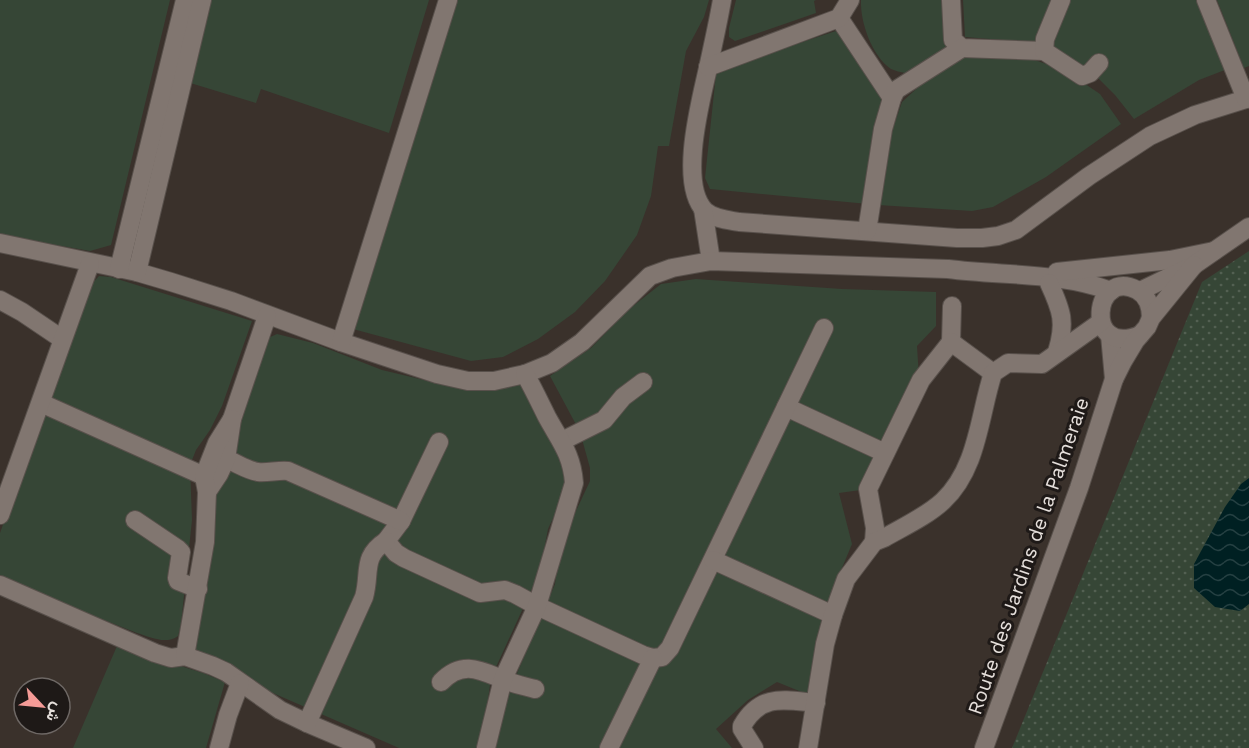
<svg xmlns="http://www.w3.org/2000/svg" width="1249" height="748" viewBox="0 0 1249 748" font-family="'Work Sans',Vazirmatn,sans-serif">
  <defs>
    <pattern id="grass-dots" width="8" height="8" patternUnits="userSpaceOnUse" patternTransform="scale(1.5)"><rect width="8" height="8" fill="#364636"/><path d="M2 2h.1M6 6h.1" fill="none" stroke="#536052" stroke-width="1.8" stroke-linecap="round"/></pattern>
    <pattern id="water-waves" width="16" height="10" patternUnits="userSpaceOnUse" patternTransform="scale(1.5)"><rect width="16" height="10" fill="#002022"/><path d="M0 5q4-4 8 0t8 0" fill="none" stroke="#254042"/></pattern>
  </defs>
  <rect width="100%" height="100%" fill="#3a312b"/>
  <!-- grass -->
  <path fill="url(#grass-dots)" d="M 1249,251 L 1249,748 L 1012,748 L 1202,282 Z"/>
  <!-- garden -->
  <g fill="#364636">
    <path d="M 0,0 L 170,0 L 111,245 L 90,251 L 0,235 Z"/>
    <path d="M 207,0 L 429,0 L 389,133 L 261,89 L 256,103 L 187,82 Z"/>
    <path d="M 453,0 L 709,0 L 704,17 L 686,51 L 669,146 L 658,146 L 651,196 L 637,235 L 605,281 L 575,312 L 538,339 L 503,357 L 471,361 L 353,329 Z"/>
    <path d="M 736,0 L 816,0 L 814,1 L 816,13 L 735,41 L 729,37 L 729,28 Z"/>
    <path d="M 861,0 L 950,0 L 951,22 L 947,47 L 905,73 C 901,72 895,71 891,69 C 872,56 860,22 861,0 Z"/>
    <path d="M 963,0 L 1059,0 L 1042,43 L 965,37 Z"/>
    <path d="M 1071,0 L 1203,0 L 1230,68 L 1199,80 L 1134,119 L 1115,95 L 1092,72 L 1049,50 Z"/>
    <path d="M 1217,0 L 1249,0 L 1249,66 L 1244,68 Z"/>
    <path d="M 836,31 L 856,45 L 884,96 L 868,204 L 710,189 L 705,178 L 716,74 L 760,56 Z"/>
    <path d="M 964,58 L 1029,58 L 1066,71 L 1100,94 L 1121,124 L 1046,177 L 993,207 L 972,211 L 878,205 L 891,134 L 902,102 L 938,69 Z"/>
    <path d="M 99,276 L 111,277 L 252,321 L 222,406 L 210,430 L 196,450 L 190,465 L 192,520 L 181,624 L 178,636 C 166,645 150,637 137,633 L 0,579 L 0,533 L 21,473 L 50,404 L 61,364 L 89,287 Z"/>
    <path d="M 696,279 L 842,289 L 936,292 L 936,326 L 917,346 L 919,377 L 868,489 L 839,493 L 852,544 L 824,611 L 809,695 L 777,682 L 748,700 L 716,729 L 732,748 L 494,748 L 501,711 L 555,584 L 559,556 L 568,528 L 590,481 L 590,468 L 580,432 L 550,376 L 591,348 L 628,310 L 661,284 Z"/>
    <path d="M 277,334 L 313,343 L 382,370 L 466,390 L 524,378 L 562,448 L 570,482 L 548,529 L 540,571 L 491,678 L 481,748 L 399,748 L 266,690 L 221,660 L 194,650 L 215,496 L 266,339 Z"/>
    <path d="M 117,646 L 203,673 L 225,682 L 206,748 L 73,748 Z"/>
  </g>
  <!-- water -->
  <path fill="url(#water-waves)" d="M 1249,478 L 1249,604 L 1240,611 L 1215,607 L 1194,588 L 1194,564 L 1225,507 L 1241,484 Z"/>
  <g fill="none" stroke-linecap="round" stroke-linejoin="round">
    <defs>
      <g id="minor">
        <path d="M 722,0 C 718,23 713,45 708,68 C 701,100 678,184 705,211 C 714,219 728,220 739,222 L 957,238 L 982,238 L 998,236 L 1016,230 L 1089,176 L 1150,136 L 1195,115 L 1249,98"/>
        <path d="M 951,0 L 953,40 L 962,48 L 1044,51"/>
        <path d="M 1061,0 L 1045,39 L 1044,51 L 1082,76 L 1090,73 L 1099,63"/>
        <path d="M 1206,0 L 1246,99"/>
        <path d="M 839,18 L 892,98"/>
        <path d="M 708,67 L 839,18 L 850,0"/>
        <path d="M 703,209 L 711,261"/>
        <path d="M 867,231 L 883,129 L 892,98 L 896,90 L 962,48"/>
        <path d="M 0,243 L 137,272 L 171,282 L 231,301 L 341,342 L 437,374 L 468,381 L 494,381 L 525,374 L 552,363 L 582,342 L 650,276 L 672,268 L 711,261 L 948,269 C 1003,276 1059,272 1111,291"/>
        <path d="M 119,269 L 185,0"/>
        <path d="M 137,272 L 202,0"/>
        <path d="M 1057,272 L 1170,260 L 1214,251"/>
        <path d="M 1049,283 C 1062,311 1066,323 1057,352"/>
        <path d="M 1140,291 L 1194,265 L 1249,227"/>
        <path d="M 0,300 L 22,312 L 62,339"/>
        <path d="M 1110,335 L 1114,379"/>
        <path d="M 1140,335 C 1083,358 1093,267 1137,290 C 1148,296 1151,306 1151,318"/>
        <path d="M 341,342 L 448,0"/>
        <path d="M 951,342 L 952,306"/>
        <path d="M 41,403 L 204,476"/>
        <path d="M 786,407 L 885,453"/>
        <path d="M 562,441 L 604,420 L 623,397 L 643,382"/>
        <path d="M 439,442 L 401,521 L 386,541 L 396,553 L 404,558 L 480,593 L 505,590 L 515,594 L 537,606 L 643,655 L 653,658 L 662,657 L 670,648 L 824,328"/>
        <path d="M 226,459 C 237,463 246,470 258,472 C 268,473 278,470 288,471 L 401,521"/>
        <path d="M 207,492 L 219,474 L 226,459 L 232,419 L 267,316"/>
        <path d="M 0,515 L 90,264"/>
        <path d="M 135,520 L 178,549 L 181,552 L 177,578 L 178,581 L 198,589"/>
        <path d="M 874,542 L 875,528 L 868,489 L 921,380 L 951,342 L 993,373"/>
        <path d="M 713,560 L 833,615"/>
        <path d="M 0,585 L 155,653 L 171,658 L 185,656 L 213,666 L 226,672 L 280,710 L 307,723 L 366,748"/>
        <path d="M 185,656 L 205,542 L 207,492 L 204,476 L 217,443 L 232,419"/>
        <path d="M 441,682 C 462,660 480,670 502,679 C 513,684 524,686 535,689"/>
        <path d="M 307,723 L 364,597 C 371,573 361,557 386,541"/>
        <path d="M 219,748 L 228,715 L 240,683"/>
        <path d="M 486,748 L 503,679 L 537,606 L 574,483 C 572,454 560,441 547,417 C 540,403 533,388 525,374"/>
        <path d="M 609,748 L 653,658"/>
        <path d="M 754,748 L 742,729 L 742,726 C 761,693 784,700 816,703"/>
        <path d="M 808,748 L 825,644 L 833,615 L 846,579 L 874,542 L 884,538 C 903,527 927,516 943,501 C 978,468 979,416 993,373 L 1008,363 L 1042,364 L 1101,322"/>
        <path d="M 984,748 L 1079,488 L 1114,379 L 1123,361 L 1135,341 L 1147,327 L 1151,318 L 1194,265"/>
      </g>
    </defs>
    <!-- minor casing -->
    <use href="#minor" stroke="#58504b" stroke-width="20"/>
    <!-- minor -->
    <use href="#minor" stroke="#817670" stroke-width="18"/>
  </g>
  <g text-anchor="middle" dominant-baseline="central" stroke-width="6" stroke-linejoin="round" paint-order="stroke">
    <!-- street labels -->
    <g font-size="20" fill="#e5dfdb" stroke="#1e1917">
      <text transform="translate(1028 556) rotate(-71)">Route des Jardins de la Palmeraie</text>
    </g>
  </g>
  <!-- north arrow -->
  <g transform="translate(42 706) rotate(116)"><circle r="28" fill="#1e1917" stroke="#6e6865" stroke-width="1.5"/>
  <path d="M0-4.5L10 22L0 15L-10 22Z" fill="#f59b97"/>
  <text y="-9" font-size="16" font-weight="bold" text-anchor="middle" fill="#e5dfdb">ش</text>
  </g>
</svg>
